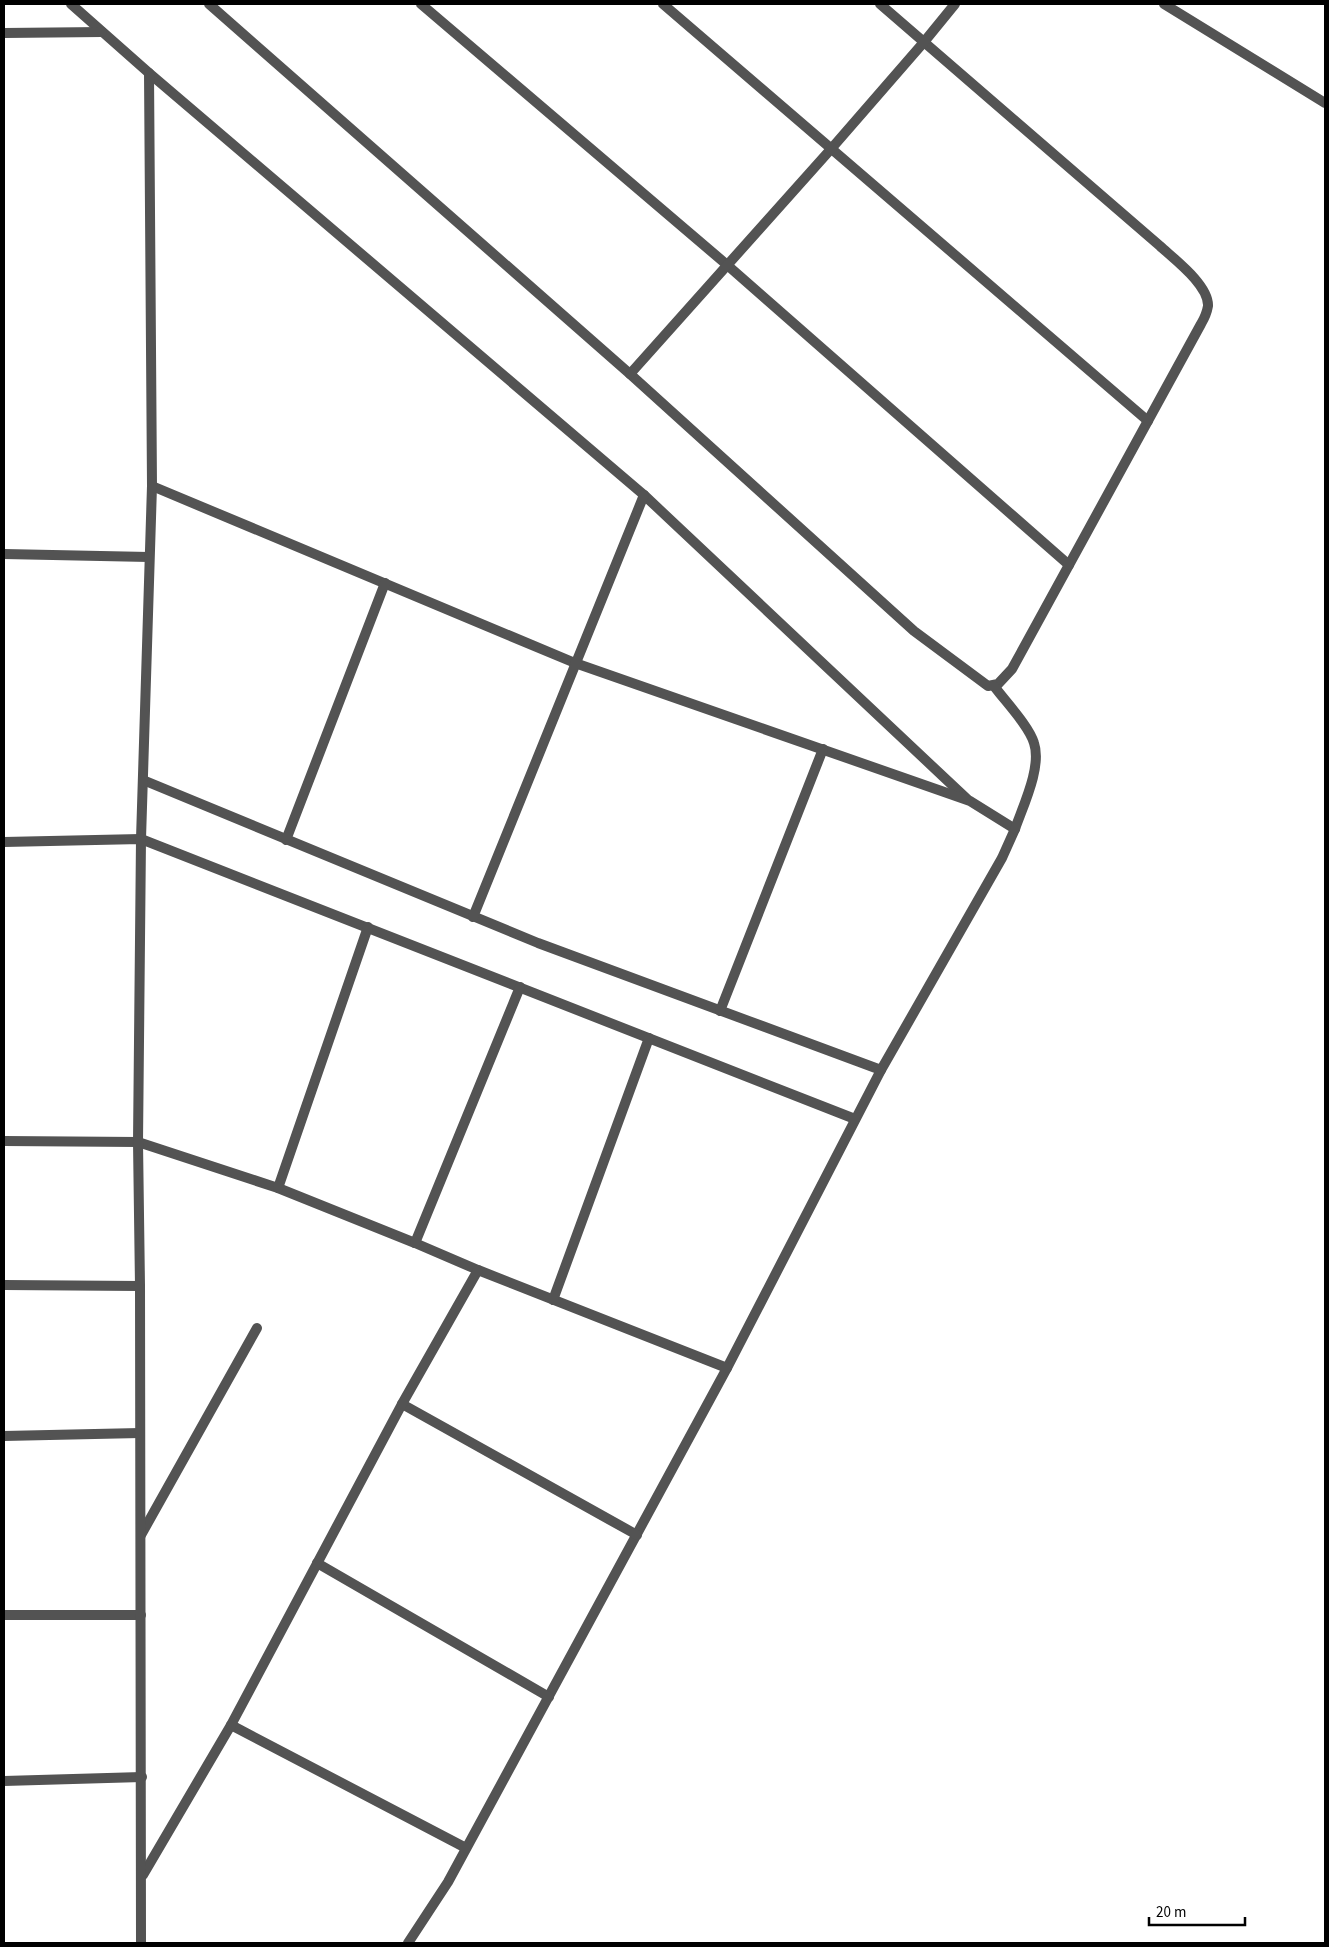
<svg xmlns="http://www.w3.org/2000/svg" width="1329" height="1947" viewBox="0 0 1329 1947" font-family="'Source Sans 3',sans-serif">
  <rect width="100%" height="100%" fill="#fff"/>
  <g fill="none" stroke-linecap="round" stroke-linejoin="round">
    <!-- street -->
    <g stroke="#535353" stroke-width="10">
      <path d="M 71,4 L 149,73 L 644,495 L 967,799"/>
      <path d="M 209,4 L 630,374 L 914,631 L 988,686 L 998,684 L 1012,669 L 1201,324 C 1204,319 1207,312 1208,306 C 1209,285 1174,259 1160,246 L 880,4"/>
      <path d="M 421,4 L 726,264 L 1069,565"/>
      <path d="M 663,4 L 1148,421"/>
      <path d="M 1164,4 L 1325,103"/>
      <path d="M 4,33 L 102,32"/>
      <path d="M 630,374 L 831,149 L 924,42 L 955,4"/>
      <path d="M 152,486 L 575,663 L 970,801 L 1015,829 L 1002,858 L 881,1070 L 727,1368 L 448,1882 L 408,1943"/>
      <path d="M 4,554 L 149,557"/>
      <path d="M 994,686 C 1005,701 1029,726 1034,743 C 1042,767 1023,806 1015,829"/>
      <path d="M 143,780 L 538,943 L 881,1070"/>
      <path d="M 286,840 L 385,583"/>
      <path d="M 4,842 L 141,839 L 855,1119"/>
      <path d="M 473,917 L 644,495"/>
      <path d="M 720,1011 L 823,749"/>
      <path d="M 4,1141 L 138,1142 L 278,1188 L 415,1243 L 478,1270 L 727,1368"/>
      <path d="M 278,1188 L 368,927"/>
      <path d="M 415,1243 L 520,987"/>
      <path d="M 4,1285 L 140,1286"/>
      <path d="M 553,1300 L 649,1038"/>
      <path d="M 402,1404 L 637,1535"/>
      <path d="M 4,1436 L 140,1433"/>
      <path d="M 141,1535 L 257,1328"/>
      <path d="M 317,1563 L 549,1697"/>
      <path d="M 4,1615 L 141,1615"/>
      <path d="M 231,1725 L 466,1848"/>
      <path d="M 4,1781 L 142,1777"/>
      <path d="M 143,1875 L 231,1725 L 402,1404 L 478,1270"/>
      <path d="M 141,1943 L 140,1286 L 138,1142 L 141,839 L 152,486 L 149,73"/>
    </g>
  </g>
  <!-- border -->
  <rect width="1329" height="1947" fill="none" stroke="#000000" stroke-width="10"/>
  <!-- scale -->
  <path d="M1149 1917v8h96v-8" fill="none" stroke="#000000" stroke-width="2.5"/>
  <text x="1156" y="1917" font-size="15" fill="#000000" stroke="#ffffff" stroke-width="4" paint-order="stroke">20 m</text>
</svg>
